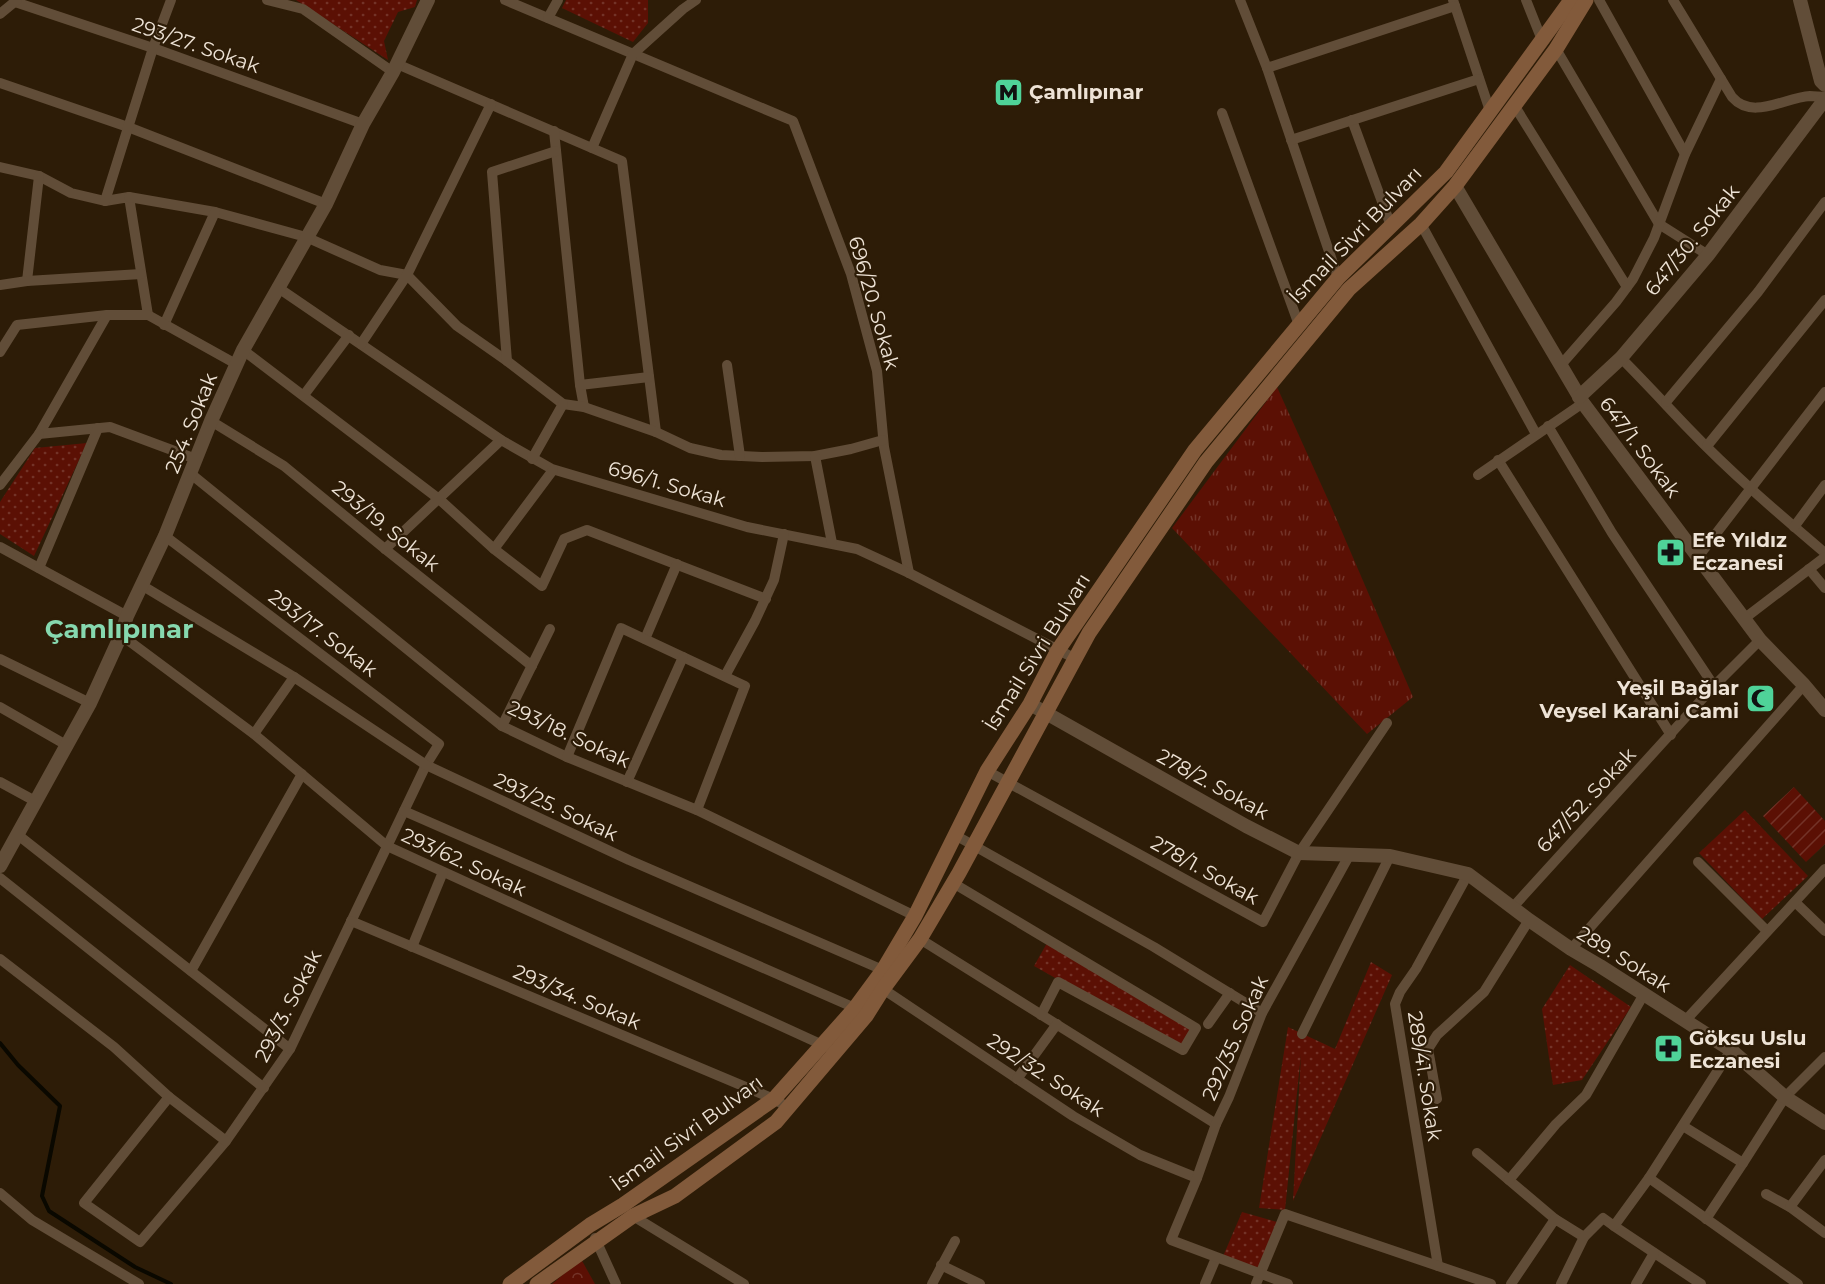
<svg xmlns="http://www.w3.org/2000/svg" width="1825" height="1284" viewBox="0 0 1825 1284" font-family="Montserrat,sans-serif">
  <defs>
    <pattern id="grass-tufts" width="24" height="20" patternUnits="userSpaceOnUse" patternTransform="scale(1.5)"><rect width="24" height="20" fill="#5b1004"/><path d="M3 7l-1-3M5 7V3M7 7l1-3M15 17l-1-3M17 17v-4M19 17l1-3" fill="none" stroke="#733328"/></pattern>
    <pattern id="forest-crowns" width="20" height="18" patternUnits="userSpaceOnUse" patternTransform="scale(1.5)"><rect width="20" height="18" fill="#5b1004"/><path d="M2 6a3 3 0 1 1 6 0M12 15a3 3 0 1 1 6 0" fill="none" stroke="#733328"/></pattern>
    <pattern id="park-dots" width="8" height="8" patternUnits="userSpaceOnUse" patternTransform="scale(1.5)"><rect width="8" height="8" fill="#5b1004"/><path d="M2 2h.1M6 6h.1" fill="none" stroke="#733328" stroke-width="1.8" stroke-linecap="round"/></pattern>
    <pattern id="garden-furrows" width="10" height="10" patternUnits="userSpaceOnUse" patternTransform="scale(1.5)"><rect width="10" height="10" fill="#5b1004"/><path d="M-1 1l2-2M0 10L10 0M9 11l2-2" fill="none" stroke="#733328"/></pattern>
  </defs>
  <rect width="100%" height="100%" fill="#2d1c07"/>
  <!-- grass -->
  <path fill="url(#grass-tufts)" d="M 1277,387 L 1330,504 L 1413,697 L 1367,734 L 1172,528 Z"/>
  <!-- forest -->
  <path fill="url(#forest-crowns)" d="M 581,1259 L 595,1284 L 552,1284 Z"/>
  <!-- park -->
  <g fill="url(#park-dots)">
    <path d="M 296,0 L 417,0 L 415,7 L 398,12 L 384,41 L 388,60 Z"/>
    <path d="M 566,0 L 648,0 L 648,23 L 633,42 L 562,8 Z"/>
    <path d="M 87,443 L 34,556 L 0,534 L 0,502 L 35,448 Z"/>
    <path d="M 1745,810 L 1808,876 L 1762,919 L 1699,853 Z"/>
    <path d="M 1047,943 L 1196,1028 L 1183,1050 L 1034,966 Z"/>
    <path d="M 1371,962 L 1392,975 L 1293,1201 L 1301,1054 L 1285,1210 L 1259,1208 L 1288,1027 L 1335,1049 Z"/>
    <path d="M 1570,965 L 1631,1007 L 1582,1080 L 1553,1085 L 1542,1009 Z"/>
    <path d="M 1242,1212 L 1277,1222 L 1257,1273 L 1221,1261 Z"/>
  </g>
  <!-- garden -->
  <path fill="url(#garden-furrows)" d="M 1794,787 L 1825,821 L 1825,844 L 1806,862 L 1763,816 Z"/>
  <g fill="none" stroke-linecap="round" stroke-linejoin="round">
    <!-- stream -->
    <path stroke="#0a0800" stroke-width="4" d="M 0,1043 L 18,1065 L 60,1106 L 42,1196 L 49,1211 L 135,1267 L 171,1284"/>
    <!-- minor -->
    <g stroke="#614d38" stroke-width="10">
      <path d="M 267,0 L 303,9 L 393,72"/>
      <path d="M 505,0 L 793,121 L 851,274 L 877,371 L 884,447 L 909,573"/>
      <path d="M 1240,0 L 1267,68 L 1338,278"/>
      <path d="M 1453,0 L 1490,111"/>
      <path d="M 1526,0 L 1542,40"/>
      <path d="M 1599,0 L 1685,154"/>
      <path d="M 1673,0 L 1732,97 C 1753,121 1785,97 1810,96 C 1815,96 1820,97 1825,97"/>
      <path d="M 15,2 L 153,48 L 363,124"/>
      <path d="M 0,14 L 17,0"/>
      <path d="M 548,18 L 558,0"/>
      <path d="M 1556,49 L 1659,224 L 1708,255"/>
      <path d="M 397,64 L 622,161 L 656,432"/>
      <path d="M 1267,68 L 1455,6"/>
      <path d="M 0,83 L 128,127 L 326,204"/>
      <path d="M 1514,105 L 1627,287"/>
      <path d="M 1222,113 L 1299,325"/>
      <path d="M 1352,120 L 1391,226"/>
      <path d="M 554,131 L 580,385 L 584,407"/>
      <path d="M 1291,140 L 1479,79"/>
      <path d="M 592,148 L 633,54 L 683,9 L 696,0"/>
      <path d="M 0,167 L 39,176 L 71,193 L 105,201 L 129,197 L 148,315"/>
      <path d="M 129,197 L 215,212 L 306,237 L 380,270 L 407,275 L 457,326 L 507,361 L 563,404 L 584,407 L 656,432 L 690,448 L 721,455 L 762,457 L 815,456 L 851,449 L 883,440"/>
      <path d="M 105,201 L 153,48 L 171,0"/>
      <path d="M 1421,224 L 1536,434"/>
      <path d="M 27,281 L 39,176"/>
      <path d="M 0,285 L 27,281 L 141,274"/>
      <path d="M 277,287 L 501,440 L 552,469 L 747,527 L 857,549 L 909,573 L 1074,658"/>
      <path d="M 164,325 L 215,212"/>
      <path d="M 361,344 L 407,275 L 491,104"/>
      <path d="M 243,350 L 439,499 L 494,549 L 542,586 L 564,539 L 587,530 L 766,599"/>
      <path d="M 0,352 L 17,325 L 107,315"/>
      <path d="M 1621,358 C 1644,381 1666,405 1688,428 C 1731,473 1778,513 1825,553"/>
      <path d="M 507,361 L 492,172 L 556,151"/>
      <path d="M 727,365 L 740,456"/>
      <path d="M 1560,366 L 1616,302 L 1633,279 L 1654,238 L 1685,154 L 1721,79"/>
      <path d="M 580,385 L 649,377"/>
      <path d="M 304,395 L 349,335"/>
      <path d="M 1666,402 L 1758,292 L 1825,202"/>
      <path d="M 211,421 L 284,466 L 385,549 L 532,666"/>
      <path d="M 1548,426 L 1612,533 L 1714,686"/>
      <path d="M 1707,446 L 1825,300"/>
      <path d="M 815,456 L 832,543"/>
      <path d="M 196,459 L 110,427 L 39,434 L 107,315 L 148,315 L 236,364"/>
      <path d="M 532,459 L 563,404"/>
      <path d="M 1498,460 L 1671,735"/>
      <path d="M 191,474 L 502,726 L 567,757 L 697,810 L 915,916"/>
      <path d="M 1478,475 L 1583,403"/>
      <path d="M 0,485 L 39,434"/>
      <path d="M 1794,527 L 1825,485"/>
      <path d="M 165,536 L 439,744 L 426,765 L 290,1049 L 226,1141 L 140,1242 L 84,1203 L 169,1097"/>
      <path d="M 0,547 L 127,616"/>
      <path d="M 385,549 L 501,440"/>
      <path d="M 494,549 L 553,470"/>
      <path d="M 1698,557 L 1825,392"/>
      <path d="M 39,568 L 98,428"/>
      <path d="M 1809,569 L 1825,588"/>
      <path d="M 143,586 L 294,677"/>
      <path d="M 1745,618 L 1825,557"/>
      <path d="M 121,635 L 254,734 L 387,846 L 827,1047"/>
      <path d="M 645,639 L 677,564"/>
      <path d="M 0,659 L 90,703"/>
      <path d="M 725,676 L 755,621 L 774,580 L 784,534"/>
      <path d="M 0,707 L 68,746"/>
      <path d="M 502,726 L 550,629"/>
      <path d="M 254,734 L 294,677 L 426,765 L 629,860 L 883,970"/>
      <path d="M 567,757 L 621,628 L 745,686 L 697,810"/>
      <path d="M 987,771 L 1263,922 L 1299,853 L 1387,723"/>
      <path d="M 0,782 L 35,801"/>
      <path d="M 627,782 L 683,657"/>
      <path d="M 404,811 L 855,1008"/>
      <path d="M 18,835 L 290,1049"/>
      <path d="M 955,835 L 1154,947 L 1262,1013"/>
      <path d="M 1698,862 L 1767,931"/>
      <path d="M 0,878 L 264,1088"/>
      <path d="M 953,883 L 1196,1028 L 1183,1050 L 1058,982 L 1041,1015"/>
      <path d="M 1795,902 L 1825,931"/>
      <path d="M 1513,907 L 1714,686 L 1760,640"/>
      <path d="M 351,921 L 774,1099 L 789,1108"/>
      <path d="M 920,939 L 1216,1124"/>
      <path d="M 412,947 L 443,872"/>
      <path d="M 1571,949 L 1804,685"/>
      <path d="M 0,959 L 114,1047 L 169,1097 L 226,1141"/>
      <path d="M 191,971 L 302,774"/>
      <path d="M 883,989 L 1073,1116 L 1140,1155 L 1197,1178"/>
      <path d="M 1685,1021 L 1825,869"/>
      <path d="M 1208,1024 L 1230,993"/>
      <path d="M 1302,1034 L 1390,856"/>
      <path d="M 1017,1079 L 1057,1024"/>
      <path d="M 1437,1099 L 1428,1049 L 1437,1035 L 1484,992 L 1529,920"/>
      <path d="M 1683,1126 L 1743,1163 L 1706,1219"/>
      <path d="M 1477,1153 L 1555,1219"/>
      <path d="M 1743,1163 L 1785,1097 L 1825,1057"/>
      <path d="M 1649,1178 L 1798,1284"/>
      <path d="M 1509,1180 L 1556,1124 L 1586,1095 L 1644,994"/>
      <path d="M 0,1193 L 32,1220 L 139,1284"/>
      <path d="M 1766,1194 L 1790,1207 L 1825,1233"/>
      <path d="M 1790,1207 L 1825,1160"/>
      <path d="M 633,1216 L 744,1284"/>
      <path d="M 1614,1226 L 1701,1284"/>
      <path d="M 595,1238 L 616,1284"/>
      <path d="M 941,1265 L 980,1284"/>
      <path d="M 1438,1266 L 1395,1004 L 1400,992 L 1416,969 L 1468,874"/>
      <path d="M 932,1284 L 955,1241"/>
      <path d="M 1205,1284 L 1216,1258"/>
      <path d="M 1256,1284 L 1285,1214 L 1491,1284"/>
      <path d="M 1288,1284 L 1171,1240 L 1197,1178 L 1216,1124 L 1229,1097 L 1262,1013 L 1350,854"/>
      <path d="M 1511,1284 L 1555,1219 L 1584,1237"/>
      <path d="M 1561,1284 L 1584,1237 L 1603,1218 L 1614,1226 L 1649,1178 L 1731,1050"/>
      <path d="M 1636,1284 L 1654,1253"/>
    </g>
    <!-- tertiary -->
    <g stroke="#614d38" stroke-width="14">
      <path d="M 1800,0 L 1821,81 L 1825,85"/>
      <path d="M 1455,186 L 1583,403 L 1760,640 L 1804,685 L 1825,710"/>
      <path d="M 1579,397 L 1621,358 L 1708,255 L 1825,99"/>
      <path d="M 1030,704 L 1246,826 L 1299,853 L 1390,856 L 1468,874 L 1529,920 L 1571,949 L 1600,966 L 1731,1050 L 1785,1097 L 1825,1123"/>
      <path d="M 0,866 L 90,703 L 121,635 L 127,616 L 165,536 L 211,421 L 243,350 L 326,204 L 363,124 L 393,72 L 428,0"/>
    </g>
    <!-- secondary -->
    <g stroke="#825a3b" stroke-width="15">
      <path d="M 510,1284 L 590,1225 L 623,1205 L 774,1099 L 855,1008 L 883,970 L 915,916 L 987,771 L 1030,704 L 1058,650 L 1195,450 L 1338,278 L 1446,172 L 1571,0"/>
      <path d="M 537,1284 L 633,1216 L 675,1196 L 776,1122 L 866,1016 L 883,989 L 920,939 L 959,873 L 1089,633 L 1206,462 L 1349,289 L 1421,224 L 1455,186 L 1556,49 L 1586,0"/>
    </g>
  </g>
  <!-- icons -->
  <defs>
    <symbol id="metro-square" viewBox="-11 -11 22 22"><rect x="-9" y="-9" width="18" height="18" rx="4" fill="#4fd399" stroke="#2d1c07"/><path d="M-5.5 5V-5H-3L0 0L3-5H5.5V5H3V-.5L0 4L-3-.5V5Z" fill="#111"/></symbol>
    <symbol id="pharmacy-square" viewBox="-11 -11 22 22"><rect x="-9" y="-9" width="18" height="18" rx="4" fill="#4fd399" stroke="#2d1c07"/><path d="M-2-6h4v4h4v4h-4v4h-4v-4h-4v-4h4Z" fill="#111"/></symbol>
    <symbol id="mosque-square" viewBox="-11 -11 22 22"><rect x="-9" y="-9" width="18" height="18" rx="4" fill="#4fd399" stroke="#2d1c07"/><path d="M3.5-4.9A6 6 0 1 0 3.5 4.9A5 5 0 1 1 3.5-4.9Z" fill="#111"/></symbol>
  </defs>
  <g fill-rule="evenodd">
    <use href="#metro-square" x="992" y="76" width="33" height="33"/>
    <use href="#pharmacy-square" x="1654" y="536" width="33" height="33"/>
    <use href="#mosque-square" x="1744" y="682" width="33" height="33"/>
    <use href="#pharmacy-square" x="1652" y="1032" width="33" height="33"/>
  </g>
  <g text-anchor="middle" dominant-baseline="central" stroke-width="4.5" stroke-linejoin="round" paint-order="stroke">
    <!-- street labels -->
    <g font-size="20" fill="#eee3d6" stroke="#2d1c07">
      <text transform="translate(196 45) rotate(19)">293/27. Sokak</text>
      <text transform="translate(1355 235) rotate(-46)">İsmail Sivri Bulvarı</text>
      <text transform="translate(1692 240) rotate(-51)">647/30. Sokak</text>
      <text transform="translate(874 303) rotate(74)">696/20. Sokak</text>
      <text transform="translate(191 423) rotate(-68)">254. Sokak</text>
      <text transform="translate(1640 447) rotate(53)">647/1. Sokak</text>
      <text transform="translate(667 484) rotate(16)">696/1. Sokak</text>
      <text transform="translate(386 526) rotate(39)">293/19. Sokak</text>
      <text transform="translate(323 633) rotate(37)">293/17. Sokak</text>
      <text transform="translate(1037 652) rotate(-58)">İsmail Sivri Bulvarı</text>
      <text transform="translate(569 734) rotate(25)">293/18. Sokak</text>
      <text transform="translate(1213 784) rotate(29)">278/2. Sokak</text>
      <text transform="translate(1586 800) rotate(-47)">647/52. Sokak</text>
      <text transform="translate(556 807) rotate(25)">293/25. Sokak</text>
      <text transform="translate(464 862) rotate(25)">293/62. Sokak</text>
      <text transform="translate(1205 870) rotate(29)">278/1. Sokak</text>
      <text transform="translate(1624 959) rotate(32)">289. Sokak</text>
      <text transform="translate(577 997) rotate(23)">293/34. Sokak</text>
      <text transform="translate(288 1006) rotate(-63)">293/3. Sokak</text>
      <text transform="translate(1235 1038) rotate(-66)">292/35. Sokak</text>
      <text transform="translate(1046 1075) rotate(33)">292/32. Sokak</text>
      <text transform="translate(1425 1076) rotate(81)">289/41. Sokak</text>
      <text transform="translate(687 1133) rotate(-36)">İsmail Sivri Bulvarı</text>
    </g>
    <!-- poi labels -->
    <g font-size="20" font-weight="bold" fill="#eee3d6" stroke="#2d1c07" text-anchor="start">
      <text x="1029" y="92">Çamlıpınar</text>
      <text x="1692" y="540">Efe Yıldız<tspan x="1692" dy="23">Eczanesi</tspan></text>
      <text x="1739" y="688" text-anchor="end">Yeşil Bağlar<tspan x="1739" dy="23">Veysel Karani Cami</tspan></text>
      <text x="1689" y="1038">Göksu Uslu<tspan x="1689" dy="23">Eczanesi</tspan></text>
    </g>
    <!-- district labels -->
    <g font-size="26" font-weight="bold" fill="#86d8af" stroke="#2d1c07">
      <text x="119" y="629">Çamlıpınar</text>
    </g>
  </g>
</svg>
